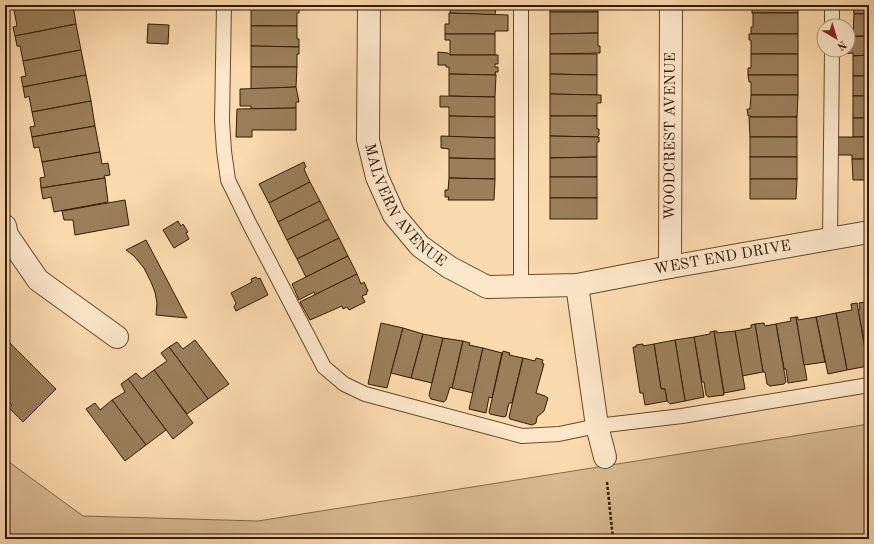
<svg xmlns="http://www.w3.org/2000/svg" width="874" height="544" viewBox="0 0 874 544" font-family="'Old Standard TT',serif">
  <rect width="100%" height="100%" fill="#fbdaad"/>
  <filter id="stains"><feTurbulence type="fractalNoise" baseFrequency=".005" numOctaves="4"/><feColorMatrix values="0 0 0 0 .2 0 0 0 0 .09 0 0 0 0 .02 0 0 0 .5 -.17"/></filter>
  <radialGradient id="worn" r=".72"><stop offset=".6" stop-color="#630" stop-opacity="0"/><stop offset="1" stop-color="#630" stop-opacity=".3"/></radialGradient>
  <!-- green -->
  <path fill="#d9b990" stroke="#866a48" d="M 869,424 L 869,539 L 5,539 L 5,459 L 83,516 L 258,521 Z"/>
  <!-- building -->
  <g fill="#9b7e5a" stroke="#331a00">
    <path d="M 13,5 L 41,5 L 14,10 Z"/>
    <path d="M 41,5 L 73,5 L 76,24 L 15,36 L 13,27 L 17,26 L 14,10 Z"/>
    <path d="M 251,5 L 299,5 L 299,13 L 297,13 L 297,26 L 251,26 Z"/>
    <path d="M 451,5 L 496,5 L 495,15 L 450,13 Z"/>
    <rect x="550" y="5" width="48" height="7"/>
    <rect x="752" y="5" width="46" height="8"/>
    <path d="M 853,5 L 869,5 L 869,14 L 854,14 Z"/>
    <path d="M 550,12 L 598,12 L 598,33 L 550,34 Z"/>
    <path d="M 449,13 L 508,15 L 508,31 L 495,31 L 495,34 L 445,34 L 445,24 L 449,24 Z"/>
    <path d="M 753,13 L 798,13 L 798,34 L 751,34 L 751,27 L 753,27 Z"/>
    <path d="M 854,14 L 869,14 L 869,36 L 853,36 Z"/>
    <path d="M 76,24 L 81,50 L 23,61 L 20,46 L 17,46 L 15,36 Z"/>
    <path d="M 148,24 L 169,25 L 168,44 L 147,43 Z"/>
    <path d="M 251,26 L 297,26 L 297,39 L 299,39 L 299,47 L 251,46 Z"/>
    <path d="M 598,33 L 598,46 L 600,46 L 600,53 L 550,54 L 550,34 Z"/>
    <path d="M 445,34 L 495,34 L 495,55 L 450,55 L 450,40 L 445,40 Z"/>
    <path d="M 749,34 L 798,34 L 798,54 L 751,54 L 751,40 L 749,40 Z"/>
    <path d="M 869,36 L 869,55 L 853,56 L 853,53 L 840,54 L 840,50 L 848,50 L 848,37 Z"/>
    <path d="M 251,46 L 299,47 L 299,54 L 297,54 L 297,67 L 251,67 Z"/>
    <path d="M 81,50 L 86,75 L 23,87 L 21,77 L 26,76 L 23,61 Z"/>
    <path d="M 438,52 L 448,53 L 450,55 L 498,55 L 498,64 L 495,64 L 495,67 L 498,67 L 498,72 L 495,72 L 496,75 L 449,74 L 449,67 L 446,67 L 446,65 L 438,65 Z"/>
    <path d="M 550,54 L 597,54 L 597,75 L 550,74 Z"/>
    <path d="M 751,54 L 798,54 L 798,75 L 748,75 L 748,68 L 751,68 Z"/>
    <path d="M 869,55 L 869,76 L 853,76 L 853,56 Z"/>
    <path d="M 251,67 L 297,67 L 296,87 L 251,89 Z"/>
    <path d="M 449,74 L 496,75 L 495,97 L 449,96 Z"/>
    <path d="M 550,74 L 597,75 L 597,95 L 550,94 Z"/>
    <path d="M 86,75 L 91,101 L 32,112 L 29,96 L 25,98 L 23,87 Z"/>
    <path d="M 748,75 L 798,75 L 798,95 L 751,95 L 751,82 L 749,82 Z"/>
    <rect x="853" y="76" width="16" height="20"/>
    <path d="M 296,87 L 299,102 L 296,102 L 296,108 L 251,109 L 251,106 L 240,106 L 240,89 Z"/>
    <path d="M 550,94 L 601,95 L 601,103 L 597,103 L 597,116 L 550,116 Z"/>
    <path d="M 751,95 L 798,95 L 797,117 L 751,117 L 751,116 L 748,116 L 747,109 L 750,109 Z"/>
    <path d="M 440,96 L 495,97 L 495,117 L 449,116 L 449,107 L 440,107 Z"/>
    <rect x="853" y="96" width="16" height="22"/>
    <path d="M 91,101 L 95,126 L 32,137 L 30,127 L 35,126 L 32,112 Z"/>
    <path d="M 296,108 L 296,130 L 252,130 L 252,137 L 236,137 L 237,109 Z"/>
    <path d="M 449,116 L 495,117 L 495,138 L 449,137 Z"/>
    <path d="M 550,116 L 597,116 L 597,129 L 599,129 L 599,135 L 597,137 L 550,136 Z"/>
    <path d="M 749,117 L 797,117 L 797,137 L 750,137 Z"/>
    <rect x="853" y="118" width="16" height="19"/>
    <path d="M 95,126 L 100,152 L 42,162 L 39,147 L 34,148 L 32,137 Z"/>
    <path d="M 441,136 L 495,138 L 495,159 L 449,158 L 449,149 L 441,148 Z"/>
    <path d="M 550,136 L 599,137 L 599,142 L 597,142 L 597,157 L 550,158 Z"/>
    <rect x="750" y="137" width="47" height="20"/>
    <path d="M 837,137 L 869,137 L 869,159 L 852,159 L 852,155 L 837,155 Z"/>
    <path d="M 100,152 L 102,164 L 108,163 L 110,175 L 104,176 L 105,178 L 41,188 L 40,178 L 45,177 L 42,162 Z"/>
    <path d="M 597,157 L 597,177 L 550,177 L 550,158 Z"/>
    <rect x="750" y="157" width="47" height="22"/>
    <path d="M 449,158 L 495,159 L 495,179 L 449,178 Z"/>
    <path d="M 852,159 L 869,159 L 869,180 L 853,180 Z"/>
    <path d="M 304,162 L 306,167 L 304,169 L 310,182 L 269,203 L 259,184 Z"/>
    <rect x="550" y="177" width="47" height="21"/>
    <path d="M 105,178 L 108,202 L 54,212 L 51,197 L 43,199 L 41,188 Z"/>
    <path d="M 449,178 L 495,179 L 494,200 L 448,200 L 449,197 L 445,197 L 445,190 L 448,190 Z"/>
    <path d="M 750,179 L 797,179 L 796,199 L 750,199 Z"/>
    <path d="M 310,182 L 320,201 L 278,222 L 269,203 Z"/>
    <rect x="550" y="198" width="47" height="21"/>
    <path d="M 125,200 L 129,225 L 75,235 L 73,220 L 64,220 L 62,211 Z"/>
    <path d="M 320,201 L 329,219 L 287,240 L 278,222 Z"/>
    <path d="M 329,219 L 339,238 L 297,259 L 287,240 Z"/>
    <path d="M 178,221 L 181,226 L 183,224 L 188,232 L 186,233 L 189,239 L 174,248 L 163,230 Z"/>
    <path d="M 339,238 L 348,256 L 306,277 L 297,259 Z"/>
    <path d="M 146,240 L 187,318 L 156,315 L 157,303 L 155,292 L 151,282 L 144,268 L 134,256 L 126,250 Z"/>
    <path d="M 348,256 L 357,274 L 315,295 L 314,292 L 299,300 L 292,284 Z"/>
    <path d="M 357,274 L 361,284 L 364,282 L 368,291 L 366,292 L 367,294 L 362,296 L 365,302 L 349,310 L 347,307 L 343,309 L 342,306 L 310,320 L 300,302 Z"/>
    <path d="M 256,277 L 258,279 L 260,278 L 268,295 L 236,311 L 234,307 L 236,303 L 231,293 L 252,282 L 251,279 Z"/>
    <path d="M 865,302 L 866,308 L 869,307 L 869,367 L 858,310 L 860,309 L 859,303 Z"/>
    <path d="M 857,303 L 868,366 L 847,370 L 836,313 L 852,310 L 851,304 Z"/>
    <path d="M 836,313 L 847,370 L 828,374 L 816,317 Z"/>
    <path d="M 796,317 L 807,380 L 788,383 L 786,369 L 784,369 L 776,324 L 791,321 L 790,318 Z"/>
    <path d="M 796,317 L 798,317 L 798,320 L 816,317 L 825,362 L 804,365 Z"/>
    <path d="M 381,323 L 403,328 L 387,388 L 368,384 Z"/>
    <path d="M 764,323 L 765,326 L 776,324 L 786,382 L 784,384 L 770,386 L 767,384 L 765,372 L 763,372 L 755,324 Z"/>
    <path d="M 755,324 L 763,372 L 742,376 L 735,331 L 751,328 L 751,325 Z"/>
    <path d="M 403,328 L 423,334 L 411,378 L 391,373 Z"/>
    <path d="M 714,331 L 724,395 L 708,397 L 706,395 L 704,382 L 702,382 L 694,337 L 710,334 L 710,332 Z"/>
    <path d="M 714,331 L 717,331 L 717,333 L 735,331 L 745,389 L 724,393 Z"/>
    <path d="M 423,334 L 443,338 L 432,383 L 411,378 Z"/>
    <path d="M 694,337 L 704,397 L 685,401 L 675,340 Z"/>
    <path d="M 5,338 L 56,389 L 23,422 L 9,408 L 12,405 L 5,398 Z"/>
    <path d="M 443,338 L 463,341 L 452,388 L 450,387 L 446,400 L 444,402 L 431,399 L 429,395 Z"/>
    <path d="M 195,340 L 229,384 L 208,399 L 169,347 L 177,342 L 183,349 Z"/>
    <path d="M 675,340 L 685,401 L 670,404 L 667,401 L 665,389 L 661,389 L 654,344 Z"/>
    <path d="M 463,341 L 470,343 L 469,345 L 483,348 L 473,393 L 452,388 Z"/>
    <path d="M 643,344 L 643,346 L 654,344 L 661,389 L 665,389 L 667,401 L 645,405 L 643,393 L 640,393 L 633,347 L 636,347 L 636,345 Z"/>
    <path d="M 169,347 L 208,399 L 187,414 L 154,370 L 167,361 L 161,353 Z"/>
    <path d="M 483,348 L 502,353 L 492,398 L 489,397 L 486,413 L 469,409 Z"/>
    <path d="M 503,351 L 510,353 L 509,355 L 523,358 L 512,403 L 509,403 L 506,416 L 504,417 L 490,414 L 489,412 Z"/>
    <path d="M 523,358 L 535,361 L 536,358 L 543,360 L 542,363 L 544,364 L 536,393 L 545,396 L 548,398 L 544,411 L 537,417 L 536,423 L 532,425 L 510,419 L 509,417 Z"/>
    <path d="M 154,370 L 193,423 L 173,439 L 128,379 L 136,373 L 142,379 Z"/>
    <path d="M 128,379 L 166,430 L 146,445 L 112,400 L 125,392 L 121,384 Z"/>
    <path d="M 112,400 L 146,445 L 125,461 L 86,409 L 95,403 L 100,410 Z"/>
  </g>
  <g fill="none" stroke-linecap="round" stroke-linejoin="round">
    <defs>
      <g id="service">
        <path d="M 224,5 L 222,121 L 224,151 L 228,180 L 249,223 L 324,367 L 344,384 L 365,394 L 522,436 L 559,434 L 597,426 L 682,416 L 869,385"/>
        <path d="M 832,26 L 832,5"/>
        <path d="M 830,239 L 832,50"/>
        <path d="M 521,286 L 521,5"/>
      </g>
      <g id="minor">
        <path id="s1" d="M 369,5 L 368,140 L 377,177 L 394,215 L 420,246 L 449,267 L 487,287 L 577,285 L 670,267 L 869,232"/>
        <path d="M 5,226 L 7,235 L 38,280 L 117,337"/>
        <path id="s2" d="M 670,267 L 671,5"/>
        <path d="M 577,285 L 597,426 L 605,457"/>
      </g>
    </defs>
    <!-- service casing -->
    <use href="#service" stroke="#654a2b" stroke-width="16"/>
    <!-- minor casing -->
    <use href="#minor" stroke="#654a2b" stroke-width="24"/>
    <!-- path -->
    <path stroke="#331a00" stroke-width="2.5" stroke-dasharray="3 2" stroke-linecap="butt" d="M 607,482 L 613,539"/>
    <!-- service -->
    <use href="#service" stroke="#fce7ca" stroke-width="14"/>
    <!-- minor -->
    <use href="#minor" stroke="#fce7ca" stroke-width="22"/>
  </g>
  <g text-anchor="middle" dominant-baseline="central" stroke-width="3.5" stroke-linejoin="round" paint-order="stroke">
    <!-- street labels -->
    <g font-size="15" fill="#331a00" stroke="#fce7ca">
      <text stroke="none"><textPath href="#s2" startOffset="131">WOODCREST AVENUE</textPath></text>
      <text stroke="none"><textPath href="#s1" startOffset="212">MALVERN AVENUE</textPath></text>
      <text stroke="none"><textPath href="#s1" startOffset="572">WEST END DRIVE</textPath></text>
    </g>
  </g>
  <!-- margin -->
  <rect width="874" height="544" fill="none" stroke="#fbdaad" stroke-width="20"/>
  <rect x="6" y="6" width="862" height="532" fill="none" stroke="#331a00" stroke-width="2"/>
  <rect x="10" y="10" width="854" height="524" fill="none" stroke="#331a00"/>
  <!-- north arrow -->
  <g transform="translate(836 38) rotate(142)"><circle r="19" fill="#fce7ca" stroke="#ac9579"/>
  <path d="M0-3L7 15L0 10L-7 15Z" fill="#8f2418"/>
  <text y="-6" font-size="11" font-weight="bold" text-anchor="middle" fill="#331a00">N</text>
  </g>
  <rect width="100%" height="100%" filter="url(#stains)"/>
  <rect width="100%" height="100%" fill="url(#worn)"/>
</svg>
